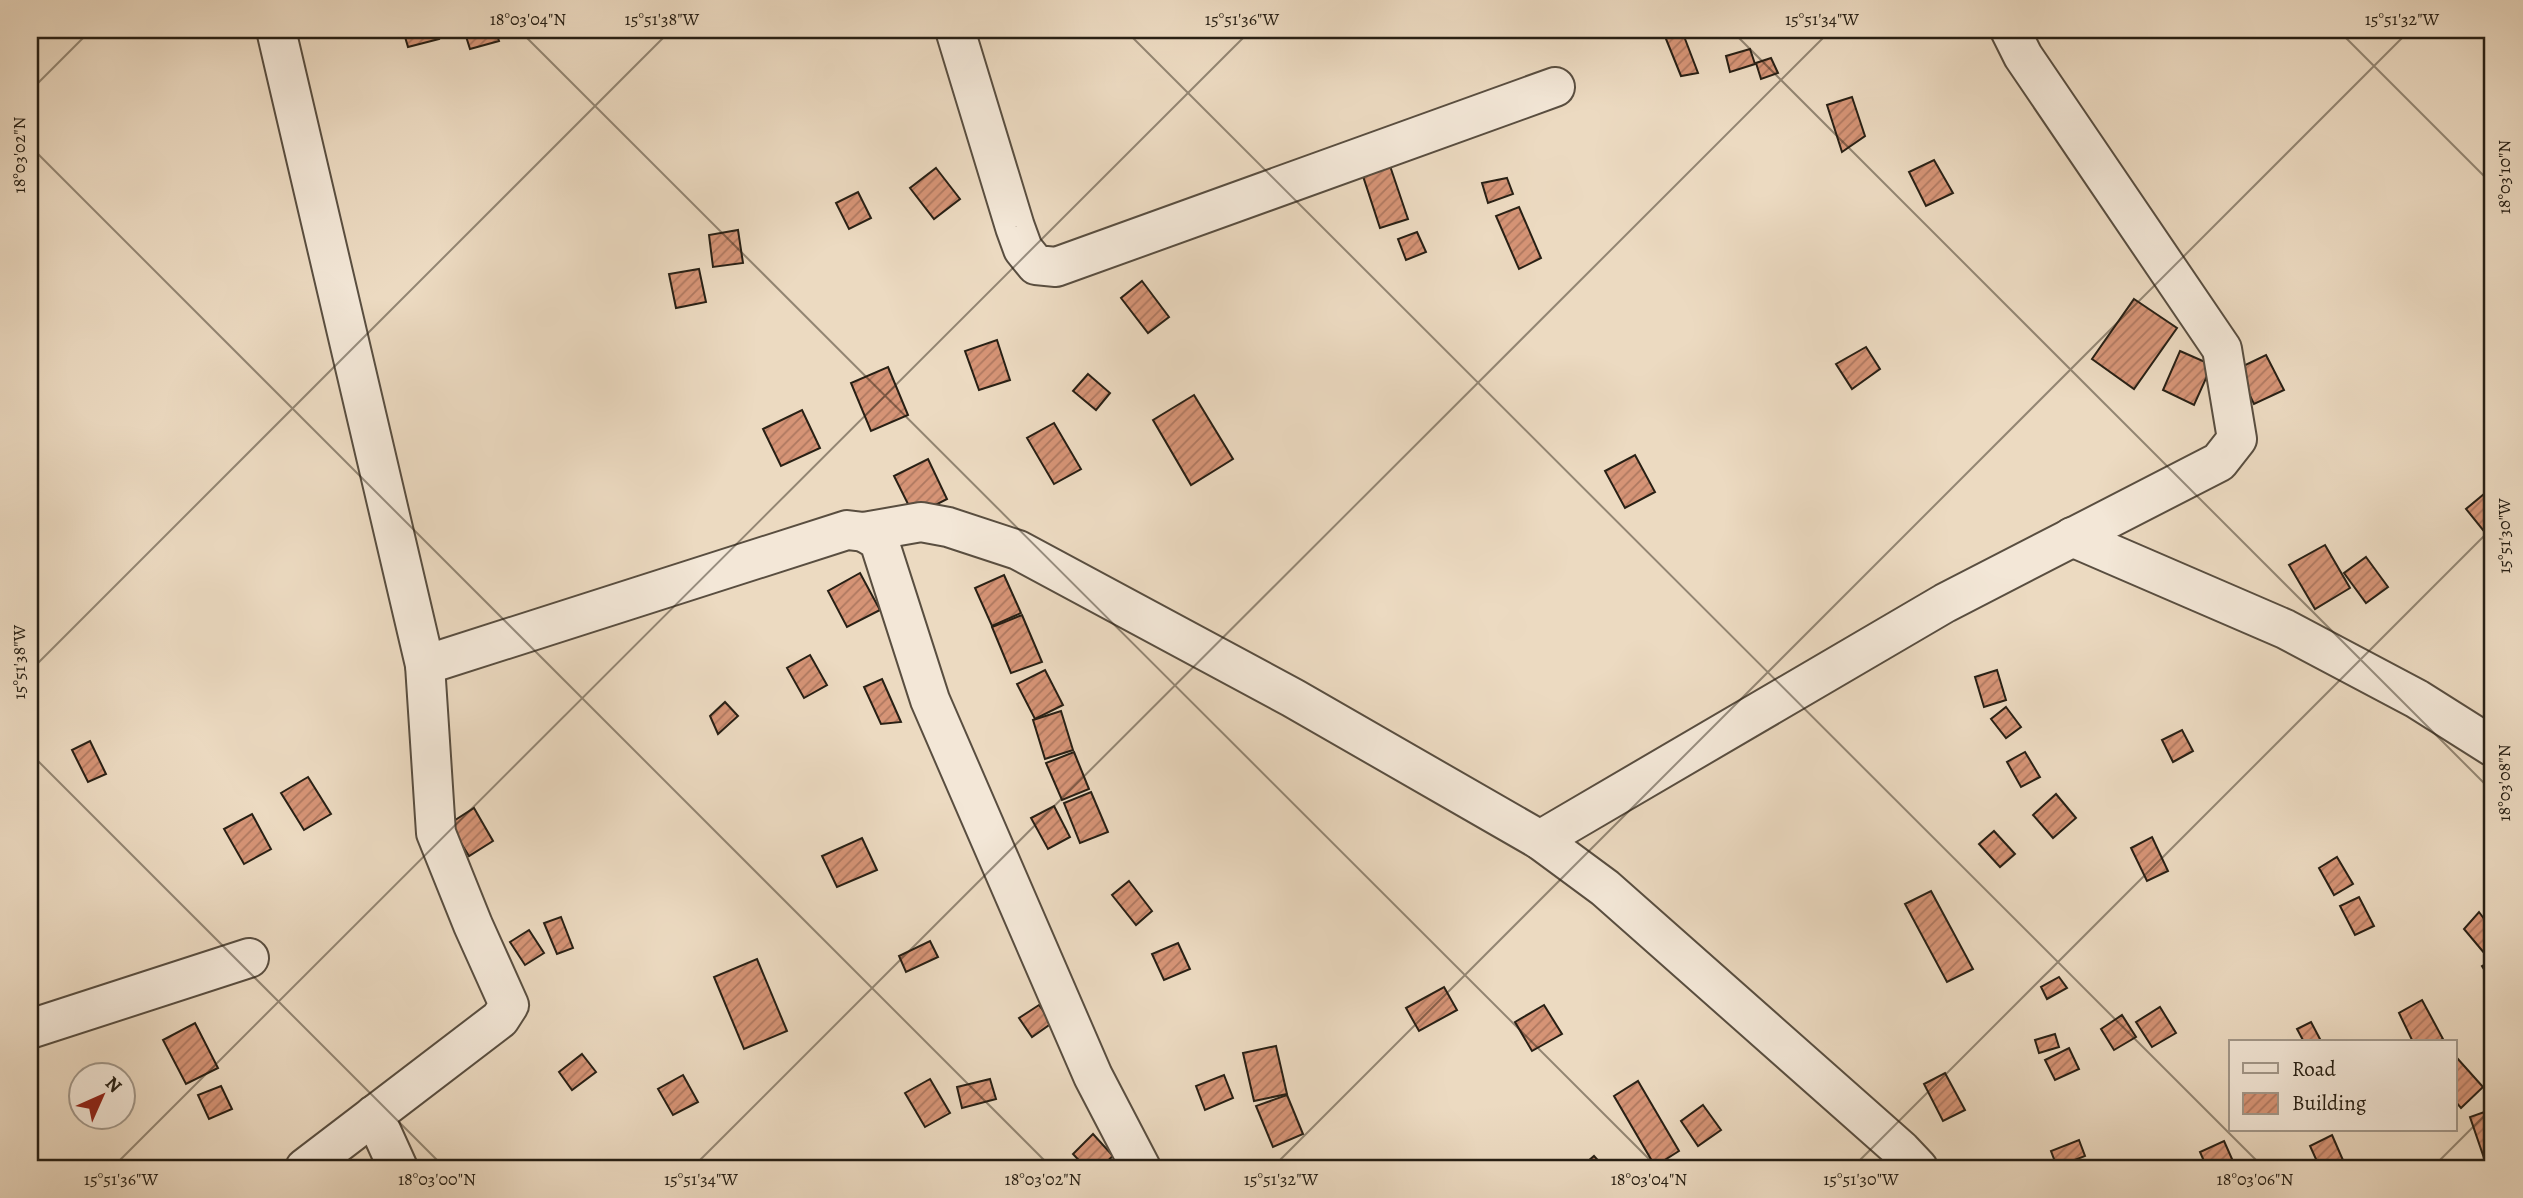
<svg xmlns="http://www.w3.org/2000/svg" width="2523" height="1198" viewBox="0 0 2523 1198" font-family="Alegreya,serif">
  <defs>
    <pattern id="building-hatch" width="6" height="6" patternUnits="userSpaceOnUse" patternTransform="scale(1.75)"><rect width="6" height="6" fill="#d69476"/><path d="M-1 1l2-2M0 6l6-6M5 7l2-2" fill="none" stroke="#ae7860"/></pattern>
  </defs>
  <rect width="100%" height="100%" fill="#ecdac1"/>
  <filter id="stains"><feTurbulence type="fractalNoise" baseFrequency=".00286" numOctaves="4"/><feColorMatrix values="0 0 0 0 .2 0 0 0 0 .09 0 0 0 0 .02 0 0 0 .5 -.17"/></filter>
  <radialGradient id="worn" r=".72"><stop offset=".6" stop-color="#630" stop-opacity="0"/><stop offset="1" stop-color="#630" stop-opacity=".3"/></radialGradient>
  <!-- building -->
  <g fill="url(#building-hatch)" stroke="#282015" stroke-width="2">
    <path d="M 403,30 L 436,30 L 439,39 L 408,47 Z"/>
    <path d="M 464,30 L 495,30 L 499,41 L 470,49 Z"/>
    <path d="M 1682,31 L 1698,73 L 1681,76 L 1664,34 Z"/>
    <path d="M 1750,49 L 1755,64 L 1730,72 L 1726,56 Z"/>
    <path d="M 1771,58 L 1778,73 L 1761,79 L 1756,63 Z"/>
    <path d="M 1852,97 L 1865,136 L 1842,152 L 1827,105 Z"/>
    <path d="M 1388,160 L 1408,219 L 1380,228 L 1361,170 Z"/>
    <path d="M 1934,160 L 1953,193 L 1926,206 L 1909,172 Z"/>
    <path d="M 936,168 L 960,199 L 934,219 L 910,188 Z"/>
    <path d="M 1507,178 L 1513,194 L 1488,203 L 1482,183 Z"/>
    <path d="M 858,192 L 871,218 L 849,229 L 836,203 Z"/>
    <path d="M 1519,207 L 1541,258 L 1519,269 L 1496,216 Z"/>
    <path d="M 738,230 L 743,263 L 713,267 L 709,235 Z"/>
    <path d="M 1417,232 L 1426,252 L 1406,260 L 1398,239 Z"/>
    <path d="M 699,269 L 706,302 L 676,308 L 669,274 Z"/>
    <path d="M 1142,281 L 1169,317 L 1148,333 L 1121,298 Z"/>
    <path d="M 2134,299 L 2177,328 L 2134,389 L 2092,359 Z"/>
    <path d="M 997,340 L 1010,380 L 979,390 L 965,351 Z"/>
    <path d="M 1866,347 L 1880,369 L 1852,389 L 1836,364 Z"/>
    <path d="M 2180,351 L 2212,365 L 2194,405 L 2163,390 Z"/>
    <path d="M 2266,355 L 2284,390 L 2254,404 L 2237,369 Z"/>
    <path d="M 888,367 L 908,415 L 871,431 L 851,383 Z"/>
    <path d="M 1088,374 L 1110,393 L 1096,410 L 1073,391 Z"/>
    <path d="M 1194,395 L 1233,459 L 1191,485 L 1153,420 Z"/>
    <path d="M 802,410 L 820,448 L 781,466 L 763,429 Z"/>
    <path d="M 1054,423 L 1081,469 L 1054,484 L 1027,438 Z"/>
    <path d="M 1635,455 L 1655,492 L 1625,508 L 1605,471 Z"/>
    <path d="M 928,459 L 947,499 L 914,516 L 894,476 Z"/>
    <path d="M 2490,489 L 2493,494 L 2493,529 L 2487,535 L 2466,509 Z"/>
    <path d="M 2325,545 L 2350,588 L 2315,609 L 2289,565 Z"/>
    <path d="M 2366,557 L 2388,587 L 2366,603 L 2344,573 Z"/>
    <path d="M 860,573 L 880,610 L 847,627 L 828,591 Z"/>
    <path d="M 1004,575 L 1021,613 L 992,626 L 975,588 Z"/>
    <path d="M 1022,615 L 1042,662 L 1011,673 L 992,627 Z"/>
    <path d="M 810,655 L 827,685 L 804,698 L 787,668 Z"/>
    <path d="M 1045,670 L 1063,705 L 1035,719 L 1017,684 Z"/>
    <path d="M 1997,670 L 2006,700 L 1984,707 L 1975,677 Z"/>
    <path d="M 882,679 L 901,722 L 881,724 L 864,687 Z"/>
    <path d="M 725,702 L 738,716 L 718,734 L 710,716 Z"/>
    <path d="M 2006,707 L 2021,727 L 2006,738 L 1991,719 Z"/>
    <path d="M 1061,711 L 1073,750 L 1045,759 L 1033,720 Z"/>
    <path d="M 2182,730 L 2193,751 L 2173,762 L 2162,740 Z"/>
    <path d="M 90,741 L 106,774 L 88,782 L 72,750 Z"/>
    <path d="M 1074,752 L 1089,789 L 1062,800 L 1046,763 Z"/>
    <path d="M 2025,752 L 2040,777 L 2021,787 L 2007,762 Z"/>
    <path d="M 308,777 L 331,814 L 304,830 L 281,793 Z"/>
    <path d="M 1091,792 L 1108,832 L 1080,843 L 1064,803 Z"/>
    <path d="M 2056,794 L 2076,818 L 2053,838 L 2033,815 Z"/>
    <path d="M 1054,806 L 1070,837 L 1048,849 L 1031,818 Z"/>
    <path d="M 474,808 L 493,841 L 469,856 L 449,824 Z"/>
    <path d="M 252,814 L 271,849 L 244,864 L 224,829 Z"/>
    <path d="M 1994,831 L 2015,854 L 2000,867 L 1979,844 Z"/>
    <path d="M 2152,837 L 2168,871 L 2147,881 L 2131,848 Z"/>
    <path d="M 862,838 L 877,870 L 837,887 L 822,856 Z"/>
    <path d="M 2337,857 L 2353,884 L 2334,895 L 2319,868 Z"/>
    <path d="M 1129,881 L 1152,911 L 1136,925 L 1112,895 Z"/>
    <path d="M 1931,891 L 1973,969 L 1947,982 L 1905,904 Z"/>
    <path d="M 2359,897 L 2374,926 L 2355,935 L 2340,906 Z"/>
    <path d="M 2479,912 L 2493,931 L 2493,947 L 2485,954 L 2464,929 Z"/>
    <path d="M 561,917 L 573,948 L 557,954 L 544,923 Z"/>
    <path d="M 529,930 L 544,953 L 525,965 L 510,942 Z"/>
    <path d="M 930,941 L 938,957 L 906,972 L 899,956 Z"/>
    <path d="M 1178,943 L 1190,969 L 1164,980 L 1152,954 Z"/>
    <path d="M 757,959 L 787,1031 L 744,1049 L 714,977 Z"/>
    <path d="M 2493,960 L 2493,984 L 2482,966 Z"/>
    <path d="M 2059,977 L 2067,988 L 2047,999 L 2041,987 Z"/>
    <path d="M 1444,987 L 1457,1010 L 1419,1031 L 1406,1008 Z"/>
    <path d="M 2422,1000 L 2443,1039 L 2436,1042 L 2413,1042 L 2399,1013 Z"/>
    <path d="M 1039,1005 L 1052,1023 L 1032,1037 L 1019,1018 Z"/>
    <path d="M 1544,1005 L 1562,1034 L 1532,1051 L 1515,1022 Z"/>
    <path d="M 2160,1007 L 2176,1033 L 2152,1047 L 2136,1022 Z"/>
    <path d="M 2122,1015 L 2136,1037 L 2114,1050 L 2101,1029 Z"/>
    <path d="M 2311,1022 L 2321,1041 L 2318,1042 L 2304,1042 L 2297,1029 Z"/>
    <path d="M 195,1023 L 218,1068 L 186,1084 L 163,1040 Z"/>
    <path d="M 2055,1034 L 2059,1047 L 2039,1053 L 2035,1040 Z"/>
    <path d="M 1276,1046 L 1287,1094 L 1254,1101 L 1243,1053 Z"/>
    <path d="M 2069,1048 L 2079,1069 L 2055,1080 L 2045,1060 Z"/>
    <path d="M 582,1054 L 596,1072 L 572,1090 L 559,1072 Z"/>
    <path d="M 2457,1058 L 2483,1087 L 2461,1108 L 2455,1101 L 2455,1060 Z"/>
    <path d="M 1945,1073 L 1965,1110 L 1943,1121 L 1924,1084 Z"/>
    <path d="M 683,1075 L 698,1102 L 673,1115 L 658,1089 Z"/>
    <path d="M 1224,1075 L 1233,1098 L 1205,1110 L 1196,1086 Z"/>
    <path d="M 930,1079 L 950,1113 L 925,1127 L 905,1093 Z"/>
    <path d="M 990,1079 L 996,1099 L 962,1108 L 957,1087 Z"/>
    <path d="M 1638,1081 L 1679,1151 L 1655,1166 L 1614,1096 Z"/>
    <path d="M 221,1086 L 232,1109 L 209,1119 L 198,1095 Z"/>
    <path d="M 1287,1095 L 1303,1134 L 1273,1147 L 1256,1106 Z"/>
    <path d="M 1703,1105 L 1721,1130 L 1698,1146 L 1681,1121 Z"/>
    <path d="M 2493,1109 L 2493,1155 L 2484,1158 L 2470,1117 Z"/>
    <path d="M 1093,1134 L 1113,1156 L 1100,1168 L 1086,1168 L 1073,1154 Z"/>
    <path d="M 2332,1135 L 2346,1167 L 2320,1168 L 2310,1146 Z"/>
    <path d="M 2079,1140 L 2085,1156 L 2057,1167 L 2051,1151 Z"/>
    <path d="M 2224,1141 L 2236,1168 L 2207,1168 L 2200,1152 Z"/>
    <path d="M 1594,1156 L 1605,1168 L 1580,1168 Z"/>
  </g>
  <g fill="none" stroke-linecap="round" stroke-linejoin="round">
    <defs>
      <g id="minor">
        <path d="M 276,30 L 425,665 L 436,833 L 473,925 L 509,1005 L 500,1019 L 305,1168"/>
        <path d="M 955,30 L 1015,227 L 1023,249 L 1036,265 L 1056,267 L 1555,87"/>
        <path d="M 864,532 L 879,541 L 930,700 L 1093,1076 L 1141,1168"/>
        <path d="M 2072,537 L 2285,629 L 2417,699 L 2493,747"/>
        <path d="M 425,665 L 847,530 L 864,532 L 921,522 L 948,527 L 1018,550 L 1293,698 L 1540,840 L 1605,888 L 1901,1150 L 1918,1168"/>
        <path d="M 1540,840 L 1945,603 L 2219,462 L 2237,439 L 2222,349 L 2023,56 L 2010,30"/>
        <path d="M 30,1029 L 249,958"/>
        <path d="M 374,1115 L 398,1168"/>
      </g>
    </defs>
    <!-- minor casing -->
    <use href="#minor" stroke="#594e40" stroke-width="42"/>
    <!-- minor -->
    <use href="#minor" stroke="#f3e7d7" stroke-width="38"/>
  </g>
  <!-- ticks -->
  <path fill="none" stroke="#282015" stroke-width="2" stroke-opacity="0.45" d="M 519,30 L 1658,1168M 1125,30 L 2264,1168M 1731,30 L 2493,792M 2338,30 L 2493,185M 30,91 L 91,30M 30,146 L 1052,1168M 30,671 L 671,30M 30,753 L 445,1168M 112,1168 L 1251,30M 692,1168 L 1831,30M 1272,1168 L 2410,30M 1852,1168 L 2493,527M 2432,1168 L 2493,1107"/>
  <!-- margin -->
  <rect width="2523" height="1198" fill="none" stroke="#ecdac1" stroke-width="77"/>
  <!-- legend -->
  <rect x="2229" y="1040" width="228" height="91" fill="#f3e7d7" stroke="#a29789" stroke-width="2"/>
  <rect x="2243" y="1063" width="35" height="10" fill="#f3e7d7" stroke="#a29789" stroke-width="2"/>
  <text x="2292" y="1076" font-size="21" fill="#282015">Road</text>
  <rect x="2243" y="1093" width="35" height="21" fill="url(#building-hatch)" stroke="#a29789" stroke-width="2"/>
  <text x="2292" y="1110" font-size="21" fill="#282015">Building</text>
  <!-- north arrow -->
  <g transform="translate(102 1096) rotate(45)"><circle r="33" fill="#f3e7d7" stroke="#a29789" stroke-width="2"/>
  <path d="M0-5L12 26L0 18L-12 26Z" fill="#8f2418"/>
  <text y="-10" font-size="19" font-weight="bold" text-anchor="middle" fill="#282015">N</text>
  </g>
  <rect x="38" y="38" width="2446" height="1122" fill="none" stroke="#282015" stroke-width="2.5"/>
  <g font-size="18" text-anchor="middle" fill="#282015">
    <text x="528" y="25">18°03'04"N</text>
    <text x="662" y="25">15°51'38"W</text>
    <text x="1242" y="25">15°51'36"W</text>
    <text x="1822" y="25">15°51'34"W</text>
    <text x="2402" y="25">15°51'32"W</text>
    <text transform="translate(19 155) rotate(-90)" y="6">18°03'02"N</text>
    <text transform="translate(2504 177) rotate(-90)" y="6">18°03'10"N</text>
    <text transform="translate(2504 536) rotate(-90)" y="6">15°51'30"W</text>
    <text transform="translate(19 662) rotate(-90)" y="6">15°51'38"W</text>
    <text transform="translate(2504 783) rotate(-90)" y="6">18°03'08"N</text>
    <text x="121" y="1185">15°51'36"W</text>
    <text x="437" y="1185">18°03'00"N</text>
    <text x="701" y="1185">15°51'34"W</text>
    <text x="1043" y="1185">18°03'02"N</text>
    <text x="1281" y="1185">15°51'32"W</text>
    <text x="1649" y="1185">18°03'04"N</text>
    <text x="1861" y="1185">15°51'30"W</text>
    <text x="2255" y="1185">18°03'06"N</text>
  </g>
  <rect width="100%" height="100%" filter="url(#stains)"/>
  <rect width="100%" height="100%" fill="url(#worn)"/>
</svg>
